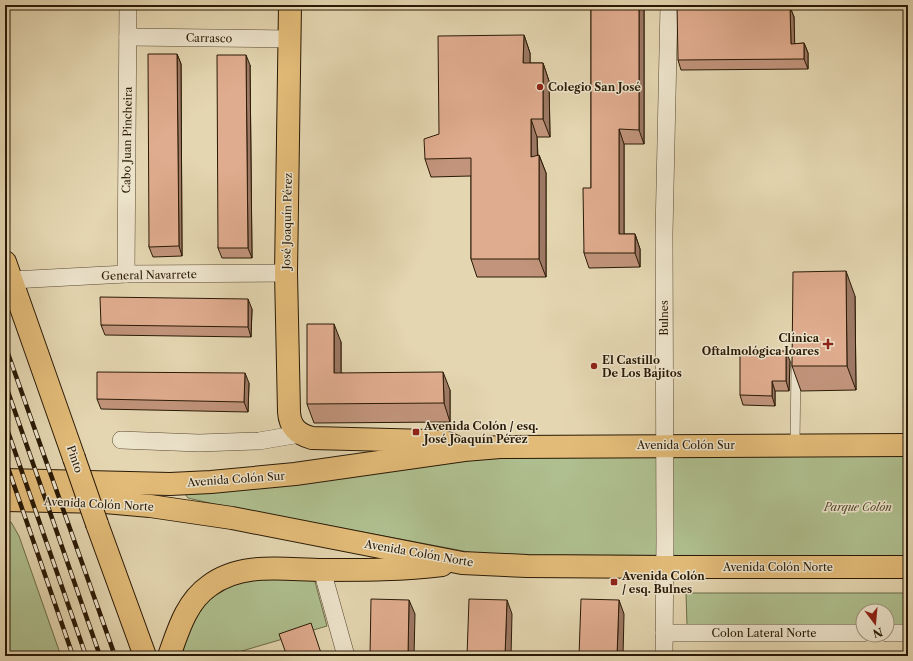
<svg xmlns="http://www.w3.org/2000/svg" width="913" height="661" viewBox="0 0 913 661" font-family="'Libre Caslon Text',serif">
  <rect width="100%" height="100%" fill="#e4d6b1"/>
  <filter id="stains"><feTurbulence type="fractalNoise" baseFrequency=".005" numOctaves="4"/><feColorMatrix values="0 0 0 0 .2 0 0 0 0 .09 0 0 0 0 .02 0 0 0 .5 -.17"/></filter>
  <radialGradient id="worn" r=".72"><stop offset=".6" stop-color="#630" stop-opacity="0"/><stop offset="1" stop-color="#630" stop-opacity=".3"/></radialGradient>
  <!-- green -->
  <g fill="#afbf8f" stroke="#6c6c4a">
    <path d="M 908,456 L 908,556 L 502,555 L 474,553 L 214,504 L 188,498 L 185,494 L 221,492 L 489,458 Z"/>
    <path d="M 11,522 L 19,536 L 61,656 L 8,656 L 5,647 L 5,523 Z"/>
    <path d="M 248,578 L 314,578 L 327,626 L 225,656 L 179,656 L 192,623 L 214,592 Z"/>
    <path d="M 686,593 L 908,593 L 908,631 L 887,631 L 887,611 L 863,611 L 863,631 L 687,625 Z"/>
  </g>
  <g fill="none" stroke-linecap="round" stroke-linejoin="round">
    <defs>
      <path id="lane" d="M 795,445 L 796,364"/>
      <g id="street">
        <path d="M 128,37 L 289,39"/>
        <path d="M 126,274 L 128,5"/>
        <path d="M 12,280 L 126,274 L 286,273"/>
        <path d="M 121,440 L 199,443 L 259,441 L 300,434"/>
        <path d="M 322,570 L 346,656"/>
        <path d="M 664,633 L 863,633"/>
        <path d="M 887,633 L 908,633"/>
        <path d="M 664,656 L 665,539 L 664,233 L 669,5"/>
      </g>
      <g id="primary">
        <path d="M 290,5 L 286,273 L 289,412 C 290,427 297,434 312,438 L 430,441 L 445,442 L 454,446"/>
        <path d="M 5,262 L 74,458"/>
        <path d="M 5,480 L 170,484 L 211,482 L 295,474 L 464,450 L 500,447 L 908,445"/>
        <path d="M 5,500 L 105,502 L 150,506 L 232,518 L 462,563 L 527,566 L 665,567 L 908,567"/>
        <path d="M 97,524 L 145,656"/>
        <path d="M 169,656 C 178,631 186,602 209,586 C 242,561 285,570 324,570 C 363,570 403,570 442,565"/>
      </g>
    </defs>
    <!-- lane casing -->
    <use href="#lane" stroke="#584931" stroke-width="10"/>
    <!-- street casing -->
    <use href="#street" stroke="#584931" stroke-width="18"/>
    <!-- primary casing -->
    <use href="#primary" stroke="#2a1a06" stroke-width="24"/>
    <!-- lane -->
    <use href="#lane" stroke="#ede4cc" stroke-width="9"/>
    <!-- street -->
    <use href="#street" stroke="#ede4cc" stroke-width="17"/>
    <!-- primary -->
    <use href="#primary" stroke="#e2bb78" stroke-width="22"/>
    <defs>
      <g id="rail">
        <path d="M 5,345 L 115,656"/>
        <path d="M 5,383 L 100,656"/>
        <path d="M 5,423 L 86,656"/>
        <path d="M 5,459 L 73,656"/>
      </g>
    </defs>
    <!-- rail casing -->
    <use href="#rail" stroke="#2a1a06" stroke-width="4.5"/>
    <!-- rail -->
    <use href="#rail" stroke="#ede4cc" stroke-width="3" stroke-dasharray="9" stroke-linecap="butt"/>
    <defs>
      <path id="primary-bridge" d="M 74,458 L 97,524"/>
    </defs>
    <!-- primary-bridge casing -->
    <use href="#primary-bridge" stroke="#2a1a06" stroke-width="24" stroke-linecap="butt"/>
    <!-- primary-bridge -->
    <use href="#primary-bridge" stroke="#e2bb78" stroke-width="22"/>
  </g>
  <!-- wall -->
  <g fill="#c1947b" stroke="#2a1a06">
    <path d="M 591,5 L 644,5 L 644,144 L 624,144 L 624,234 L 635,234 L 640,249 L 640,267 L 589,268 L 584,253 L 591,188 Z"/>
    <path d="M 790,7 L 794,17 L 794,44 L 804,43 L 808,53 L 808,69 L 681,70 L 678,60 L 705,8 Z"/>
    <path d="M 524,35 L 530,53 L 530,63 L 543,63 L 549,81 L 550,137 L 537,137 L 538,156 L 539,155 L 546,173 L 546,277 L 477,277 L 471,259 L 471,176 L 431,177 L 425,159 L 439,134 Z"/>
    <path d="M 177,54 L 181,64 L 182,256 L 153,257 L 149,247 Z"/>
    <path d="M 250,65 L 252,258 L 222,258 L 218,248 Z"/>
    <path d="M 855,296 L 856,390 L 801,391 L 792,366 Z"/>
    <path d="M 252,309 L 251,337 L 105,335 L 101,325 Z"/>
    <path d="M 341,342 L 341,373 L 450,390 L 450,422 L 314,423 L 307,404 Z"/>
    <path d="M 790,361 L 789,391 L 775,391 L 775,406 L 743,405 L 740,395 Z"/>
    <path d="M 249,383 L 248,412 L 101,409 L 97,399 Z"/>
  </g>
  <!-- shaded-wall -->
  <g fill="#9d7864" stroke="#2a1a06">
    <path d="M 639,5 L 644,5 L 644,144 L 639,130 Z"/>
    <path d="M 702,5 L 705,5 L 705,18 L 702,8 Z"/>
    <path d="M 790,7 L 794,17 L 795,54 L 791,44 Z"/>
    <path d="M 524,35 L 530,53 L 530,81 L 523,63 Z"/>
    <path d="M 804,43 L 808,53 L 808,69 L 804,59 Z"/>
    <path d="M 177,54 L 181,64 L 182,256 L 179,246 Z"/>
    <path d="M 246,55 L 250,65 L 252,258 L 248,248 Z"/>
    <path d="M 543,63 L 549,81 L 550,137 L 543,119 Z"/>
    <path d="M 531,119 L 537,137 L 538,175 L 531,157 Z"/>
    <path d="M 619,129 L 624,144 L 624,249 L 619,234 Z"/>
    <path d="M 539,155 L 546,173 L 546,277 L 539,259 Z"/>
    <path d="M 635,234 L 640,249 L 640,267 L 635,253 Z"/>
    <path d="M 846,271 L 855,296 L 856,390 L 847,366 Z"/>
    <path d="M 248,299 L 252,309 L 251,337 L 248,327 Z"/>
    <path d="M 334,324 L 341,342 L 341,391 L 334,373 Z"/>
    <path d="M 786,351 L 790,361 L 789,391 L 786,381 Z"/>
    <path d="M 443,372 L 450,390 L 450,422 L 444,403 Z"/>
    <path d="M 245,373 L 249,383 L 248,412 L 244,402 Z"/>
    <path d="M 772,381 L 775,391 L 775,406 L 772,396 Z"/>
    <path d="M 409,600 L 415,614 L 414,656 L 408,656 Z"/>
    <path d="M 507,600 L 512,614 L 511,656 L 505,656 Z"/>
    <path d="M 619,600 L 624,614 L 623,656 L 617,656 Z"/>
  </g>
  <!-- building -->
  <g fill="#e0ac8f" stroke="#2a1a06">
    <path d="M 591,5 L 639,5 L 639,130 L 619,129 L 619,234 L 635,234 L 635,253 L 584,253 L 583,188 L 591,188 Z"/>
    <path d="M 677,5 L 702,5 L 702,8 L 790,7 L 791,44 L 804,43 L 804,59 L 678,60 Z"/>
    <path d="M 524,35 L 523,63 L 543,63 L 543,119 L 531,119 L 531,157 L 539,155 L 539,259 L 471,259 L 471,158 L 425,159 L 424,139 L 439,134 L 438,36 Z"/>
    <path d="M 148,54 L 177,54 L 179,246 L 149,247 Z"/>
    <path d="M 217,55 L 246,55 L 248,248 L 218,248 Z"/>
    <path d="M 846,271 L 847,366 L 792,366 L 793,272 Z"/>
    <path d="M 100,297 L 248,299 L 248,327 L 101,325 Z"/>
    <path d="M 307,324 L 334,324 L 334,373 L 443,372 L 444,403 L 307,404 Z"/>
    <path d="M 740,351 L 786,351 L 786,381 L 772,381 L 772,396 L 740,395 Z"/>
    <path d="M 97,372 L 245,373 L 244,402 L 97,399 Z"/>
    <path d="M 371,599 L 409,600 L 408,656 L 370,656 Z"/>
    <path d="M 469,599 L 507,600 L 505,656 L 467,656 Z"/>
    <path d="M 581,599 L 619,600 L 617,656 L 579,656 Z"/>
    <path d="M 311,623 L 322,656 L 287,656 L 279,634 Z"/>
    <path d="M 237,651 L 239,656 L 223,656 Z"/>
    <rect x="706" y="652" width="29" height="4"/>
    <path d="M 810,654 L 810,656 L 779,656 Z"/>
  </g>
  <!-- markers -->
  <g fill="#8f2418" stroke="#ede4cc" stroke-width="1.5">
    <circle cx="540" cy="87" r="4"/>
    <path d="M826 338h4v4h4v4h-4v4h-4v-4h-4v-4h4z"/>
    <circle cx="594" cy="366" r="4"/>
    <rect x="412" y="428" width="8" height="8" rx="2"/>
    <rect x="610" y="578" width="8" height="8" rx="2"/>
  </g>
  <g text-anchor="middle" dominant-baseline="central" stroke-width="3" stroke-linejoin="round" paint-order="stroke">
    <!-- street labels -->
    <g font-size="11" fill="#2a1a06" stroke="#ede4cc">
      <text transform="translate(209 38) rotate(1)">Carrasco</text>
      <text transform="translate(127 140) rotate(-89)">Cabo Juan Pincheira</text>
      <text transform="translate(287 221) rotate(-89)">José Joaquín Pérez</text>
      <text transform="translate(149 275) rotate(-1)">General Navarrete</text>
      <text transform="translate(664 318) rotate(-90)">Bulnes</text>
      <text x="686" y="445">Avenida Colón Sur</text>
      <text transform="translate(75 459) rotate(71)">Pinto</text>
      <text transform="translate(236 479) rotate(-4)">Avenida Colón Sur</text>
      <text transform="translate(99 504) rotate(3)">Avenida Colón Norte</text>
      <text transform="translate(419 553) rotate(10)">Avenida Colón Norte</text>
      <text x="778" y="567">Avenida Colón Norte</text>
      <text x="764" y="633">Colon Lateral Norte</text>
    </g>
    <!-- poi labels -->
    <g font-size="11" font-weight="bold" fill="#2a1a06" stroke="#ede4cc" text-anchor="start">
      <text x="548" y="87">Colegio San José</text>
      <text x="819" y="338" text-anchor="end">Clínica<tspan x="819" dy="13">Oftalmológica Ioares</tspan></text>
      <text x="602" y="360">El Castillo<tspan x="602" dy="13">De Los Bajitos</tspan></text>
      <text x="424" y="426">Avenida Colón / esq.<tspan x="424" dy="13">José Joaquín Pérez</tspan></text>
      <text x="622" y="576">Avenida Colón<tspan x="622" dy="13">/ esq. Bulnes</tspan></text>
    </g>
    <!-- park labels -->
    <g font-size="11" font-style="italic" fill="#524c2f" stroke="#ede4cc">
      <text x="858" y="507">Parque Colón</text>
    </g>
  </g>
  <!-- margin -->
  <rect width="913" height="661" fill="none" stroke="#e4d6b1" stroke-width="20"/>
  <rect x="6" y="6" width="901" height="649" fill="none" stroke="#2a1a06" stroke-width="2"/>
  <rect x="10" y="10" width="893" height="641" fill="none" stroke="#2a1a06"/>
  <!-- north arrow -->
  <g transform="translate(875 623) rotate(164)"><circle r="19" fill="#ede4cc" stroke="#9f937d"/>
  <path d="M0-3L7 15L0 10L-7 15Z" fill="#8f2418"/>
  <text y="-6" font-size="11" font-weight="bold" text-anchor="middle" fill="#2a1a06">N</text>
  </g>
  <rect width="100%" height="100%" filter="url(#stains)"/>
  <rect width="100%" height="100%" fill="url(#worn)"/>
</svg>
